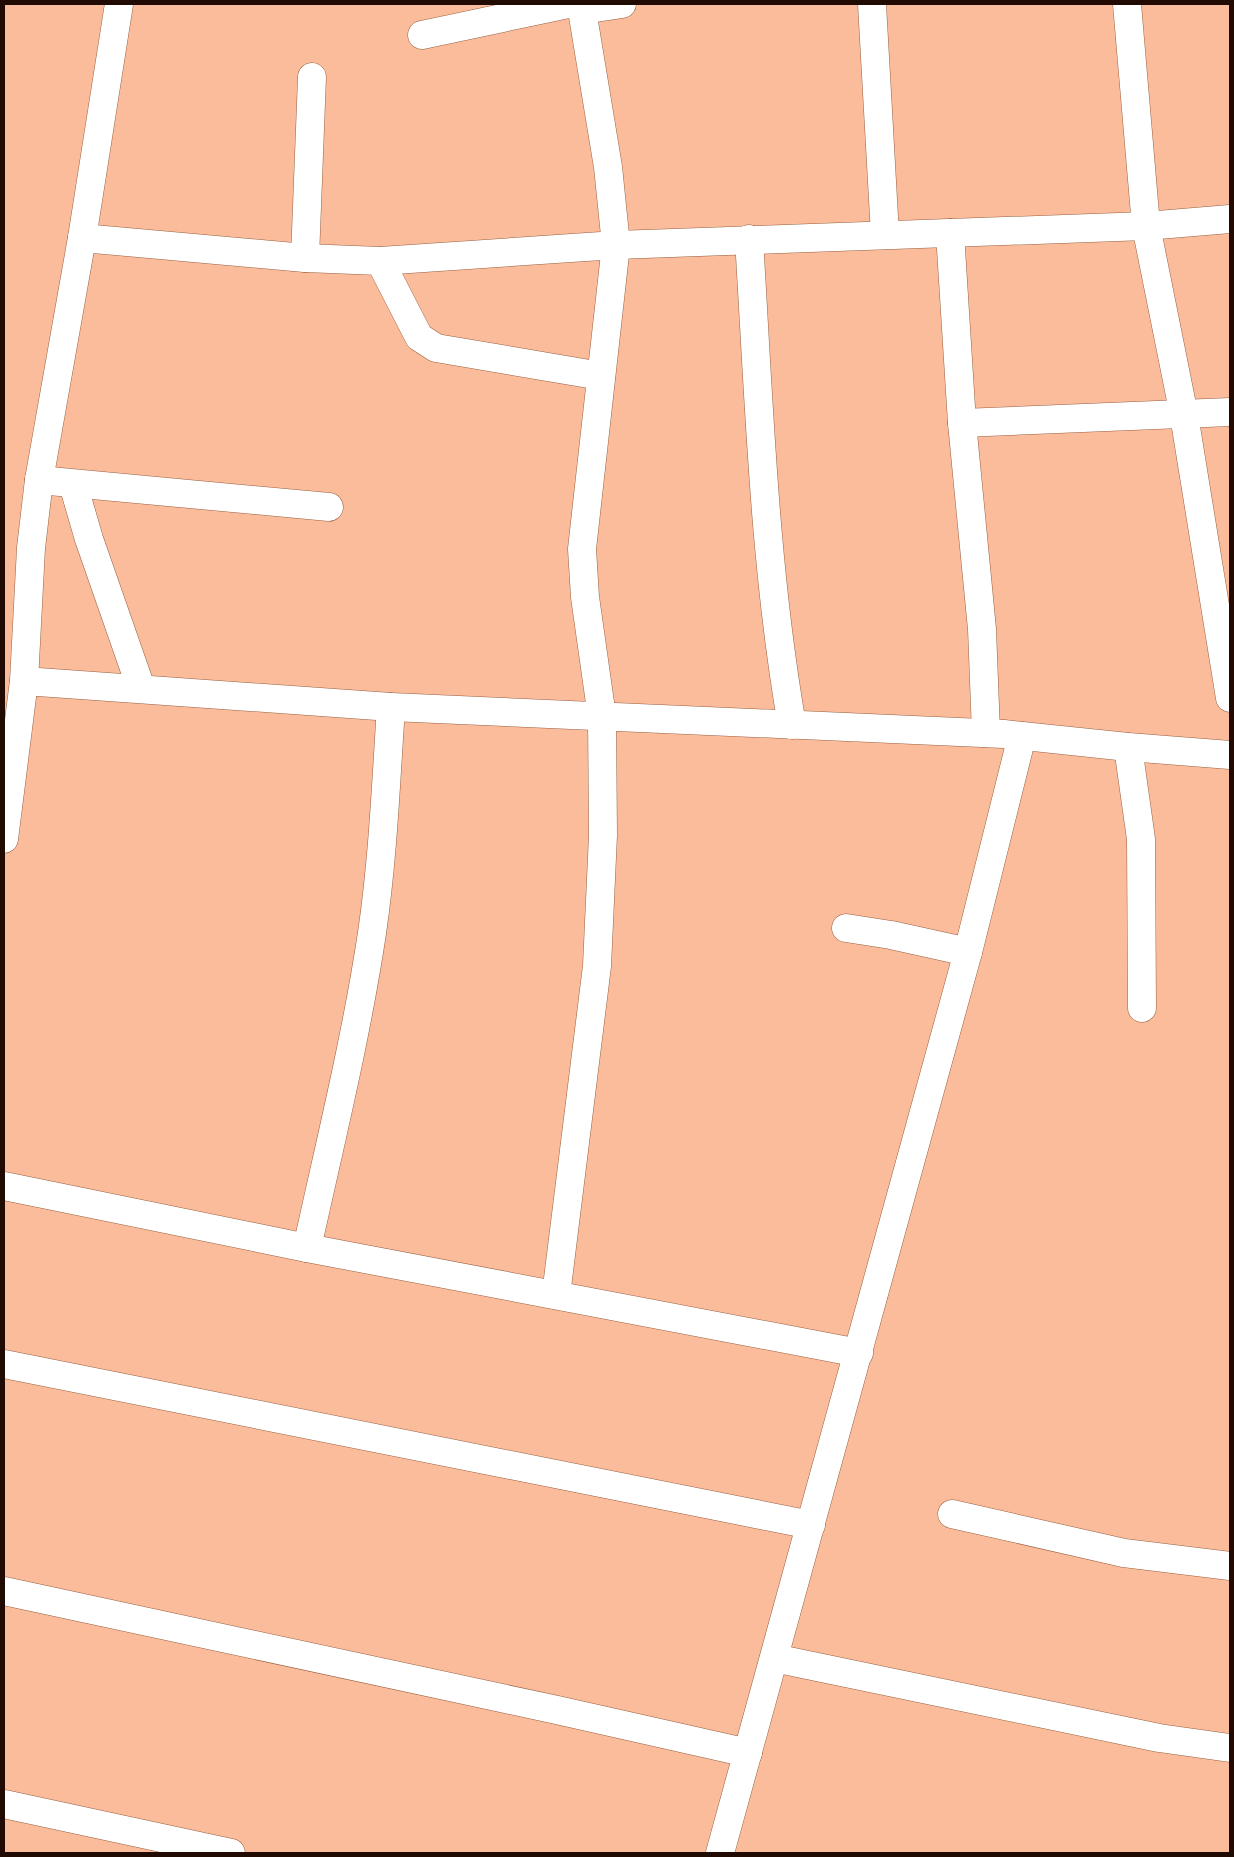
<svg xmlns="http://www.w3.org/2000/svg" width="1234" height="1857" viewBox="0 0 1234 1857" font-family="Barlow,sans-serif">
  <rect width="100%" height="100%" fill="#fbbc9b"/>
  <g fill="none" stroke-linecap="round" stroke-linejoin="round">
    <defs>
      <g id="street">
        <path d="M 119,4 L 82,238 L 39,480 L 329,507"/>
        <path d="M 872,4 L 885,235"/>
        <path d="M 1127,4 L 1146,226 L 1184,415 L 1230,698"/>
        <path d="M 582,10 L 622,4"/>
        <path d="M 422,35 L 568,4"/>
        <path d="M 950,233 L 962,423 L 982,629 L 986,733"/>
        <path d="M 82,238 L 305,258 L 380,261 L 616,245 L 1146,226 L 1230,219"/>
        <path d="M 749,239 C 759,401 764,565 792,725"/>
        <path d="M 305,258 L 312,77"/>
        <path d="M 380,261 L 419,337 L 436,348 L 601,376"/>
        <path d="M 962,423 L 1230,412"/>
        <path d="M 73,484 L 89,539 L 141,688"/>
        <path d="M 24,681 L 391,707 L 1004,734 L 1128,747 L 1230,755"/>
        <path d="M 1128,747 L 1141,839 L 1142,1008"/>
        <path d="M 4,839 L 24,681 L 31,548 L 39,480"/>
        <path d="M 846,928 L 891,935 L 968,952"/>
        <path d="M 4,1186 L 307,1248 L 859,1353"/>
        <path d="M 307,1248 C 330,1143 356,1039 372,933 C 383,858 386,782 391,707"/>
        <path d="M 556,1295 L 597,966 L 603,835 L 602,717 L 585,597 L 582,549 L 616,245 L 608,167 L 581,4"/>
        <path d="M 4,1364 L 811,1525"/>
        <path d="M 952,1514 L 1124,1553 L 1230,1566"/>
        <path d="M 4,1591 L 557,1710 L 748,1753"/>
        <path d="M 774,1658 L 1159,1738 L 1230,1748"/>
        <path d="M 4,1804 L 231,1853"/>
        <path d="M 720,1853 L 968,952 L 1022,736"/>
      </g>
    </defs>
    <!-- street casing -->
    <use href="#street" stroke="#986041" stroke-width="29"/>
    <!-- street -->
    <use href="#street" stroke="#fff" stroke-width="28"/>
  </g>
  <!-- border -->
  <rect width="1234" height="1857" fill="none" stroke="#200a01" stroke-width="10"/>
</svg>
